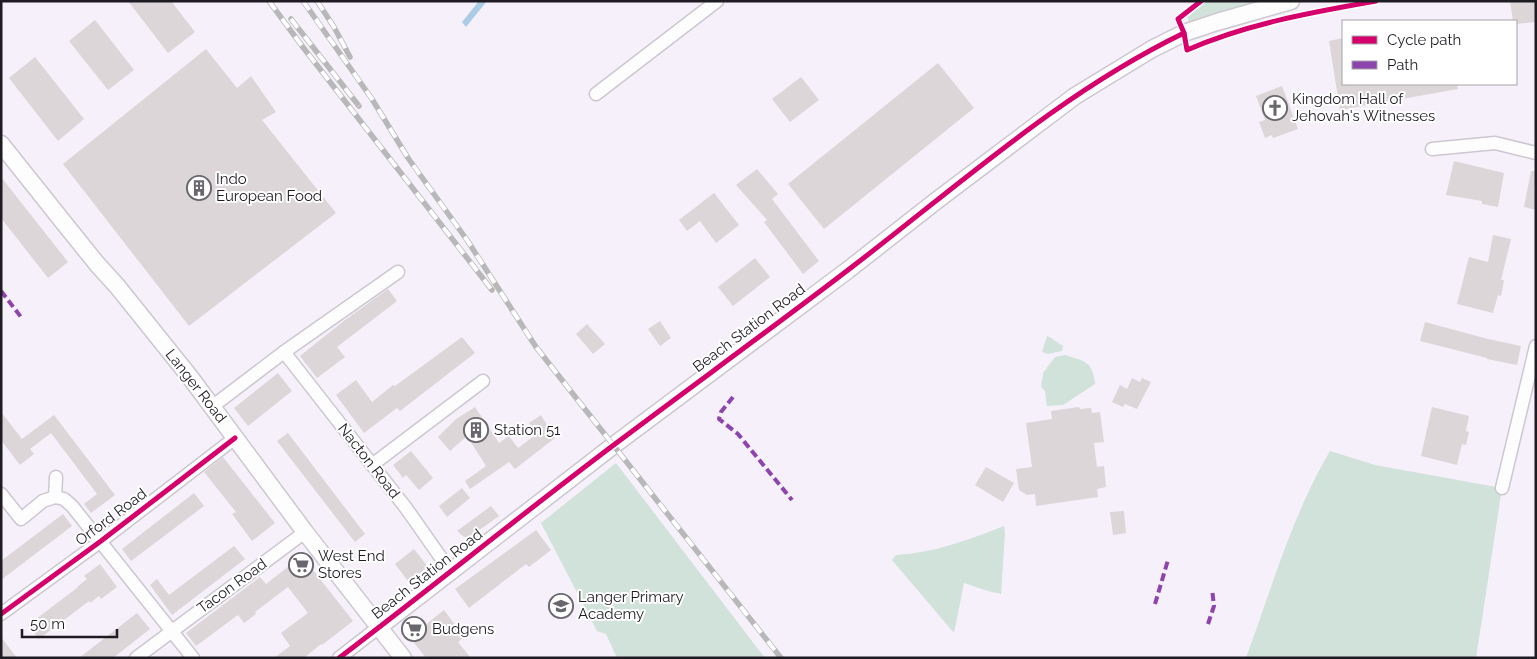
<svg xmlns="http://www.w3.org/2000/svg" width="1537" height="659" viewBox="0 0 1537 659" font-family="Raleway,sans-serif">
  <rect width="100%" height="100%" fill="#f6f0fa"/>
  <!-- green -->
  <g fill="#d0e2d9">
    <path d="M 1205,1 L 1291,1 L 1189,31 L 1188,17 Z"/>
    <path d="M 1047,336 C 1054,338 1057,344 1063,345 L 1062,351 L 1048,354 L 1042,352 Z"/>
    <path d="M 1065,355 C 1084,361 1093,361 1095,384 L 1063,405 L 1047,406 L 1045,391 L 1041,387 L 1043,373 L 1055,357 Z"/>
    <path d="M 1330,451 L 1375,465 L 1502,488 L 1476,658 L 1246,658 C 1271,590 1293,513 1330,451 Z"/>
    <path d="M 616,463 L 765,658 L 617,658 L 606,634 L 597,631 L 541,523 Z"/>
    <path d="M 1004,526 L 1005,533 L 1001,594 L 988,591 L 964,583 L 954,633 L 892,560 L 896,555 C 934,553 968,540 1004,526 Z"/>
  </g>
  <!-- water -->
  <path fill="#accbe4" d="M 479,1 L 487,1 L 466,27 L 462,22 Z"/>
  <!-- building -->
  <g fill="#dcd6d8">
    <path d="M 128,1 L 171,1 L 195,32 L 168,53 Z"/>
    <path d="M 1510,1 L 1536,1 L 1536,22 L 1516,24 L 1516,21 L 1513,21 Z"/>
    <path d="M 95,20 L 134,70 L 108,90 L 69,41 Z"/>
    <path d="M 1343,38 L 1343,84 L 1457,84 L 1458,89 L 1340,110 L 1329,41 Z"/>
    <path d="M 206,49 L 237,88 L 251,76 L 276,112 L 262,120 L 336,213 L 189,326 L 63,164 Z"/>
    <path d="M 35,57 L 84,119 L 58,141 L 9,78 Z"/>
    <path d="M 938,63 L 974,108 L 824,229 L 788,184 Z"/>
    <path d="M 801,77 L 819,100 L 790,122 L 772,99 Z"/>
    <path d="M 1282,86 L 1298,129 L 1273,138 L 1272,135 L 1265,138 L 1259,122 L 1265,120 L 1256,96 Z"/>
    <path d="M 1454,161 L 1504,173 L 1498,207 L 1482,204 L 1482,201 L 1446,195 Z"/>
    <path d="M 757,169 L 778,194 L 772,199 L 819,261 L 803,274 L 764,222 L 767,220 L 736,185 Z"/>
    <path d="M 1531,171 L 1536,171 L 1536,210 L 1524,207 Z"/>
    <path d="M 1,177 L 68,262 L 48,278 L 1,218 Z"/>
    <path d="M 714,193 L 739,225 L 716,243 L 700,221 L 687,231 L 679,220 Z"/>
    <path d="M 1493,235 L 1511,239 L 1501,280 L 1504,280 L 1501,296 L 1498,295 L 1493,313 L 1457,304 L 1469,257 L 1488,262 Z"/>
    <path d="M 755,258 L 770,277 L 733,306 L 718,287 Z"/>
    <path d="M 388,289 L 397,301 L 337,347 L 345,357 L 317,378 L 300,356 L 345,320 Z"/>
    <path d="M 660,321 L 671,338 L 660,346 L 648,329 Z"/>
    <path d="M 1425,322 L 1488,339 L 1521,346 L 1517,365 L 1487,359 L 1487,358 L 1420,341 Z"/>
    <path d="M 587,324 L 605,344 L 593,354 L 576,334 Z"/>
    <path d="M 462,337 L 475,353 L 400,411 L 397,408 L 364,433 L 336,395 L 356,380 L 372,402 L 393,385 L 395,386 Z"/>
    <path d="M 278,373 L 292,391 L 248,426 L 234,408 Z"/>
    <path d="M 1132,378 L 1140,382 L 1142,378 L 1151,382 L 1137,409 L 1125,404 L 1123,407 L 1112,402 L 1120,385 L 1127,389 Z"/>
    <path d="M 475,407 L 499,443 L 509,436 L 518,448 L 538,433 L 529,423 L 541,415 L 555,438 L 515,469 L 509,462 L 470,489 L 465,481 L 486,466 L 467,436 L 450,451 L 438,437 L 456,419 Z"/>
    <path d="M 1079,407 L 1080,409 L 1091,408 L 1092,413 L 1100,412 L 1104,442 L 1094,443 L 1097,467 L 1104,466 L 1106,487 L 1097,489 L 1098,497 L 1036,506 L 1035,494 L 1027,495 L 1019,490 L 1016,469 L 1032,467 L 1026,423 L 1052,419 L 1051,411 Z"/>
    <path d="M 1432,407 L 1469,416 L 1466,431 L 1469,432 L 1466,445 L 1462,444 L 1457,465 L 1421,456 Z"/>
    <path d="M 1,412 L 22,439 L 54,415 L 115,495 L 91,513 L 84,504 L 97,494 L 51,433 L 30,449 L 34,454 L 20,465 L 1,440 Z"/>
    <path d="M 288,433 L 365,534 L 355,542 L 277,441 Z"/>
    <path d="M 411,451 L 433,478 L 419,490 L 406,475 L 403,478 L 393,465 Z"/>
    <path d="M 223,457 L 275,523 L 252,541 L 232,514 L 236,512 L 204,472 Z"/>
    <path d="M 986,467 L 1014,483 L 1003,502 L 975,485 Z"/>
    <path d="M 462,488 L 470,498 L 447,517 L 439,506 Z"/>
    <path d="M 194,493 L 204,506 L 131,561 L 122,549 Z"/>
    <path d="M 491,506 L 499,516 L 468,538 L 463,536 L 457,531 Z"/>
    <path d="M 1124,511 L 1126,533 L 1113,535 L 1110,512 Z"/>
    <path d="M 63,514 L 72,526 L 1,580 L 1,561 Z"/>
    <path d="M 536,530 L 551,550 L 529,567 L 526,564 L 469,608 L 455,589 Z"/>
    <path d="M 234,546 L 245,559 L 172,615 L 150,585 L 157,579 L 169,595 Z"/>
    <path d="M 414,549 L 428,567 L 408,581 L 395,564 Z"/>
    <path d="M 302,556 L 353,621 L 322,645 L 321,644 L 304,658 L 274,658 L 290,646 L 281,633 L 308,613 L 288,587 L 255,612 L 256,614 L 244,623 L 238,615 L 196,646 L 186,633 L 260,577 L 266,584 Z"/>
    <path d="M 100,564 L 117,587 L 101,599 L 99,596 L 90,603 L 89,601 L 39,639 L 28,625 L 77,588 L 77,587 L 87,579 L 84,576 Z"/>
    <path d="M 444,610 L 464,637 L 458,642 L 471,658 L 426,658 L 404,630 L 419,619 L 424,626 Z"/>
    <path d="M 137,613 L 150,629 L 141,636 L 113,658 L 79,658 Z"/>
    <path d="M 1,637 L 17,658 L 1,658 Z"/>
  </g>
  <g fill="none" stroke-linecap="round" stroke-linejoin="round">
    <defs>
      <g id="minor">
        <path d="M 596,94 L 717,1"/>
        <path d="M 1432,149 L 1495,143 L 1536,153"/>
        <path d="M 284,352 L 406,508 L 451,572"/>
        <path d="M 213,406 L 284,352 L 398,272"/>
        <path d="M 372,465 L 483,381"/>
        <path d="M 56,477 L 55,497 L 64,499 L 72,506 L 193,658"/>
        <path d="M 1502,488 L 1536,346"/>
        <path d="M 1,494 L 21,519 L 43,501 L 55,497"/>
        <path d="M 1,614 L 101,541 L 235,438"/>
        <path d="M 136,658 L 305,532"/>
        <path d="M 339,658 L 379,627"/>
      </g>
      <g id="major">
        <path d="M 1,144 L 68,228 L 97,264 L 117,286 L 190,377 L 305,532 L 403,658"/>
        <path d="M 379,627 L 614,445 L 848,270 L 936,201 L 1075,96 L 1152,49 L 1184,33 L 1217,22 L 1291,1"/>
      </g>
    </defs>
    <!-- minor casing -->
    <use href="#minor" stroke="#ccc7d0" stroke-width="15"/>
    <!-- major casing -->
    <use href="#major" stroke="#ccc7d0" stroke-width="19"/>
    <!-- minor -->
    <use href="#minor" stroke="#fefdfe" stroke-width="12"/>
    <!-- major -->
    <use href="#major" stroke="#fefdfe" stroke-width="16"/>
    <defs>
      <g id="rail">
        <path d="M 269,1 L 302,46 L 492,290"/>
        <path d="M 303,1 L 372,99 L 408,158 L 467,240 L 536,347 L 781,658"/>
        <path d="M 317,1 L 334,27 L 350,57"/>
        <path d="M 291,19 L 359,106"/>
      </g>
    </defs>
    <!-- rail casing -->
    <use href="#rail" stroke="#b9b8b9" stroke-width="5.5"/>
    <!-- rail -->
    <use href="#rail" stroke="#fff" stroke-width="4" stroke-dasharray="11" stroke-linecap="butt"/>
    <!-- quiet -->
    <g stroke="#8e44ad" stroke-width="4" stroke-dasharray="8 4" stroke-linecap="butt">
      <path d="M 1,291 L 21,317"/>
      <path d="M 733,397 L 721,412 L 719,419 L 738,434 L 792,500"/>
      <path d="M 1155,604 L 1168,560"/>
      <path d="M 1208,624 L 1214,606 L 1212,589"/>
    </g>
    <defs>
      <g id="cycleway">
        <path d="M 1201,1 L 1178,19 L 1184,33 L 1187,50 C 1246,24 1313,12 1376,1"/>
        <path d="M 1,614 L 101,541 L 235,438"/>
        <path d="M 339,658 C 431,588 522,514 615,444 C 692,386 771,329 848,270 C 957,187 1060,93 1184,33"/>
      </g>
    </defs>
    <!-- cycleway casing -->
    <use href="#cycleway" stroke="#fff" stroke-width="8"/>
    <!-- cycleway -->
    <use href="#cycleway" stroke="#d6006c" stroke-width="5"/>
  </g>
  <!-- icons -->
  <defs>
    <symbol id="church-ring" viewBox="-11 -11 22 22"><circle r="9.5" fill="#fff" stroke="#6a666e" stroke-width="1.5"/><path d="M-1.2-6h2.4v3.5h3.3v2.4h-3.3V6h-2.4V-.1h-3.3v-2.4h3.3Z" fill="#6a666e"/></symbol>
    <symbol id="building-ring" viewBox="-11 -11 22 22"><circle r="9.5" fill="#fff" stroke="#6a666e" stroke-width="1.5"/><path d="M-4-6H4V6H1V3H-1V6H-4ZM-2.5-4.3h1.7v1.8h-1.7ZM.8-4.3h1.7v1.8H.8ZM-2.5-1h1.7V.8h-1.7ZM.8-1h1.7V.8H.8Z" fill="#6a666e"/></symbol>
    <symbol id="supermarket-ring" viewBox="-11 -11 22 22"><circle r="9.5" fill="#fff" stroke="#6a666e" stroke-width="1.5"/><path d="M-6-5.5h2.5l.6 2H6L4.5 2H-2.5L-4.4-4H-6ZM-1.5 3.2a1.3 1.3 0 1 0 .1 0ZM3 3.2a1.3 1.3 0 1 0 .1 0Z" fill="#6a666e"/></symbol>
    <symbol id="school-ring" viewBox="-11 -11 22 22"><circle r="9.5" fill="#fff" stroke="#6a666e" stroke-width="1.5"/><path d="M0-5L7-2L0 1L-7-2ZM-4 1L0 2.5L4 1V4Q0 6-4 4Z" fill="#6a666e"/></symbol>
  </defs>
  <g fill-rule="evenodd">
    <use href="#church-ring" x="1261" y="94" width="28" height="28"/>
    <use href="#building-ring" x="185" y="174" width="28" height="28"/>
    <use href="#building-ring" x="462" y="416" width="28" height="28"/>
    <use href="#supermarket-ring" x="287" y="551" width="28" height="28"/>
    <use href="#school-ring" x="547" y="592" width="28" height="28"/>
    <use href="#supermarket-ring" x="400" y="615" width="28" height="28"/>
  </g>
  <g text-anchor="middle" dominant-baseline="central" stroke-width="4" stroke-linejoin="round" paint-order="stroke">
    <!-- poi labels -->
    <g font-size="15" fill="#1f1b22" stroke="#fff" text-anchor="start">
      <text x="1292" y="99">Kingdom Hall of<tspan x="1292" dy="17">Jehovah's Witnesses</tspan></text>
      <text x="216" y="179">Indo<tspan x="216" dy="17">European Food</tspan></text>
      <text x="494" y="430">Station 51</text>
      <text x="318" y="556">West End<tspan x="318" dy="17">Stores</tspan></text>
      <text x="578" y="597">Langer Primary<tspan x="578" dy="17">Academy</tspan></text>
      <text x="432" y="629">Budgens</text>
    </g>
    <!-- street labels -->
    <g font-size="15" fill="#1f1b22" stroke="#fff">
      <text transform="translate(749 328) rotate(-37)">Beach Station Road</text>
      <text transform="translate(196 386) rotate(52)">Langer Road</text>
      <text transform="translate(369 461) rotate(52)">Nacton Road</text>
      <text transform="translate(111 517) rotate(-37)">Orford Road</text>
      <text transform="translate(427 574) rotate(-38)">Beach Station Road</text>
      <text transform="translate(232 586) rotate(-36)">Tacon Road</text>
    </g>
  </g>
  <!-- border -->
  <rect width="1537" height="659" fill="none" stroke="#1f1b22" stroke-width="5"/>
  <!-- legend -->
  <rect x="1342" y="20" width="175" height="65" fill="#ffffff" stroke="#a5a4a7"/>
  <rect x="1352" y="36" width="25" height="8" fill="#d6006c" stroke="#a5a4a7"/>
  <text x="1387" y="45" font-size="15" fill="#1f1b22">Cycle path</text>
  <rect x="1352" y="61" width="25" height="8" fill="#8e44ad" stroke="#a5a4a7"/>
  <text x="1387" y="70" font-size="15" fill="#1f1b22">Path</text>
  <!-- scale -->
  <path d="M22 629v8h95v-8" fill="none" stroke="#1f1b22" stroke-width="2.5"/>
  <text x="30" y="629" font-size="15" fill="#1f1b22" stroke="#ffffff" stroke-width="4" paint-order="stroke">50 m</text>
</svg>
